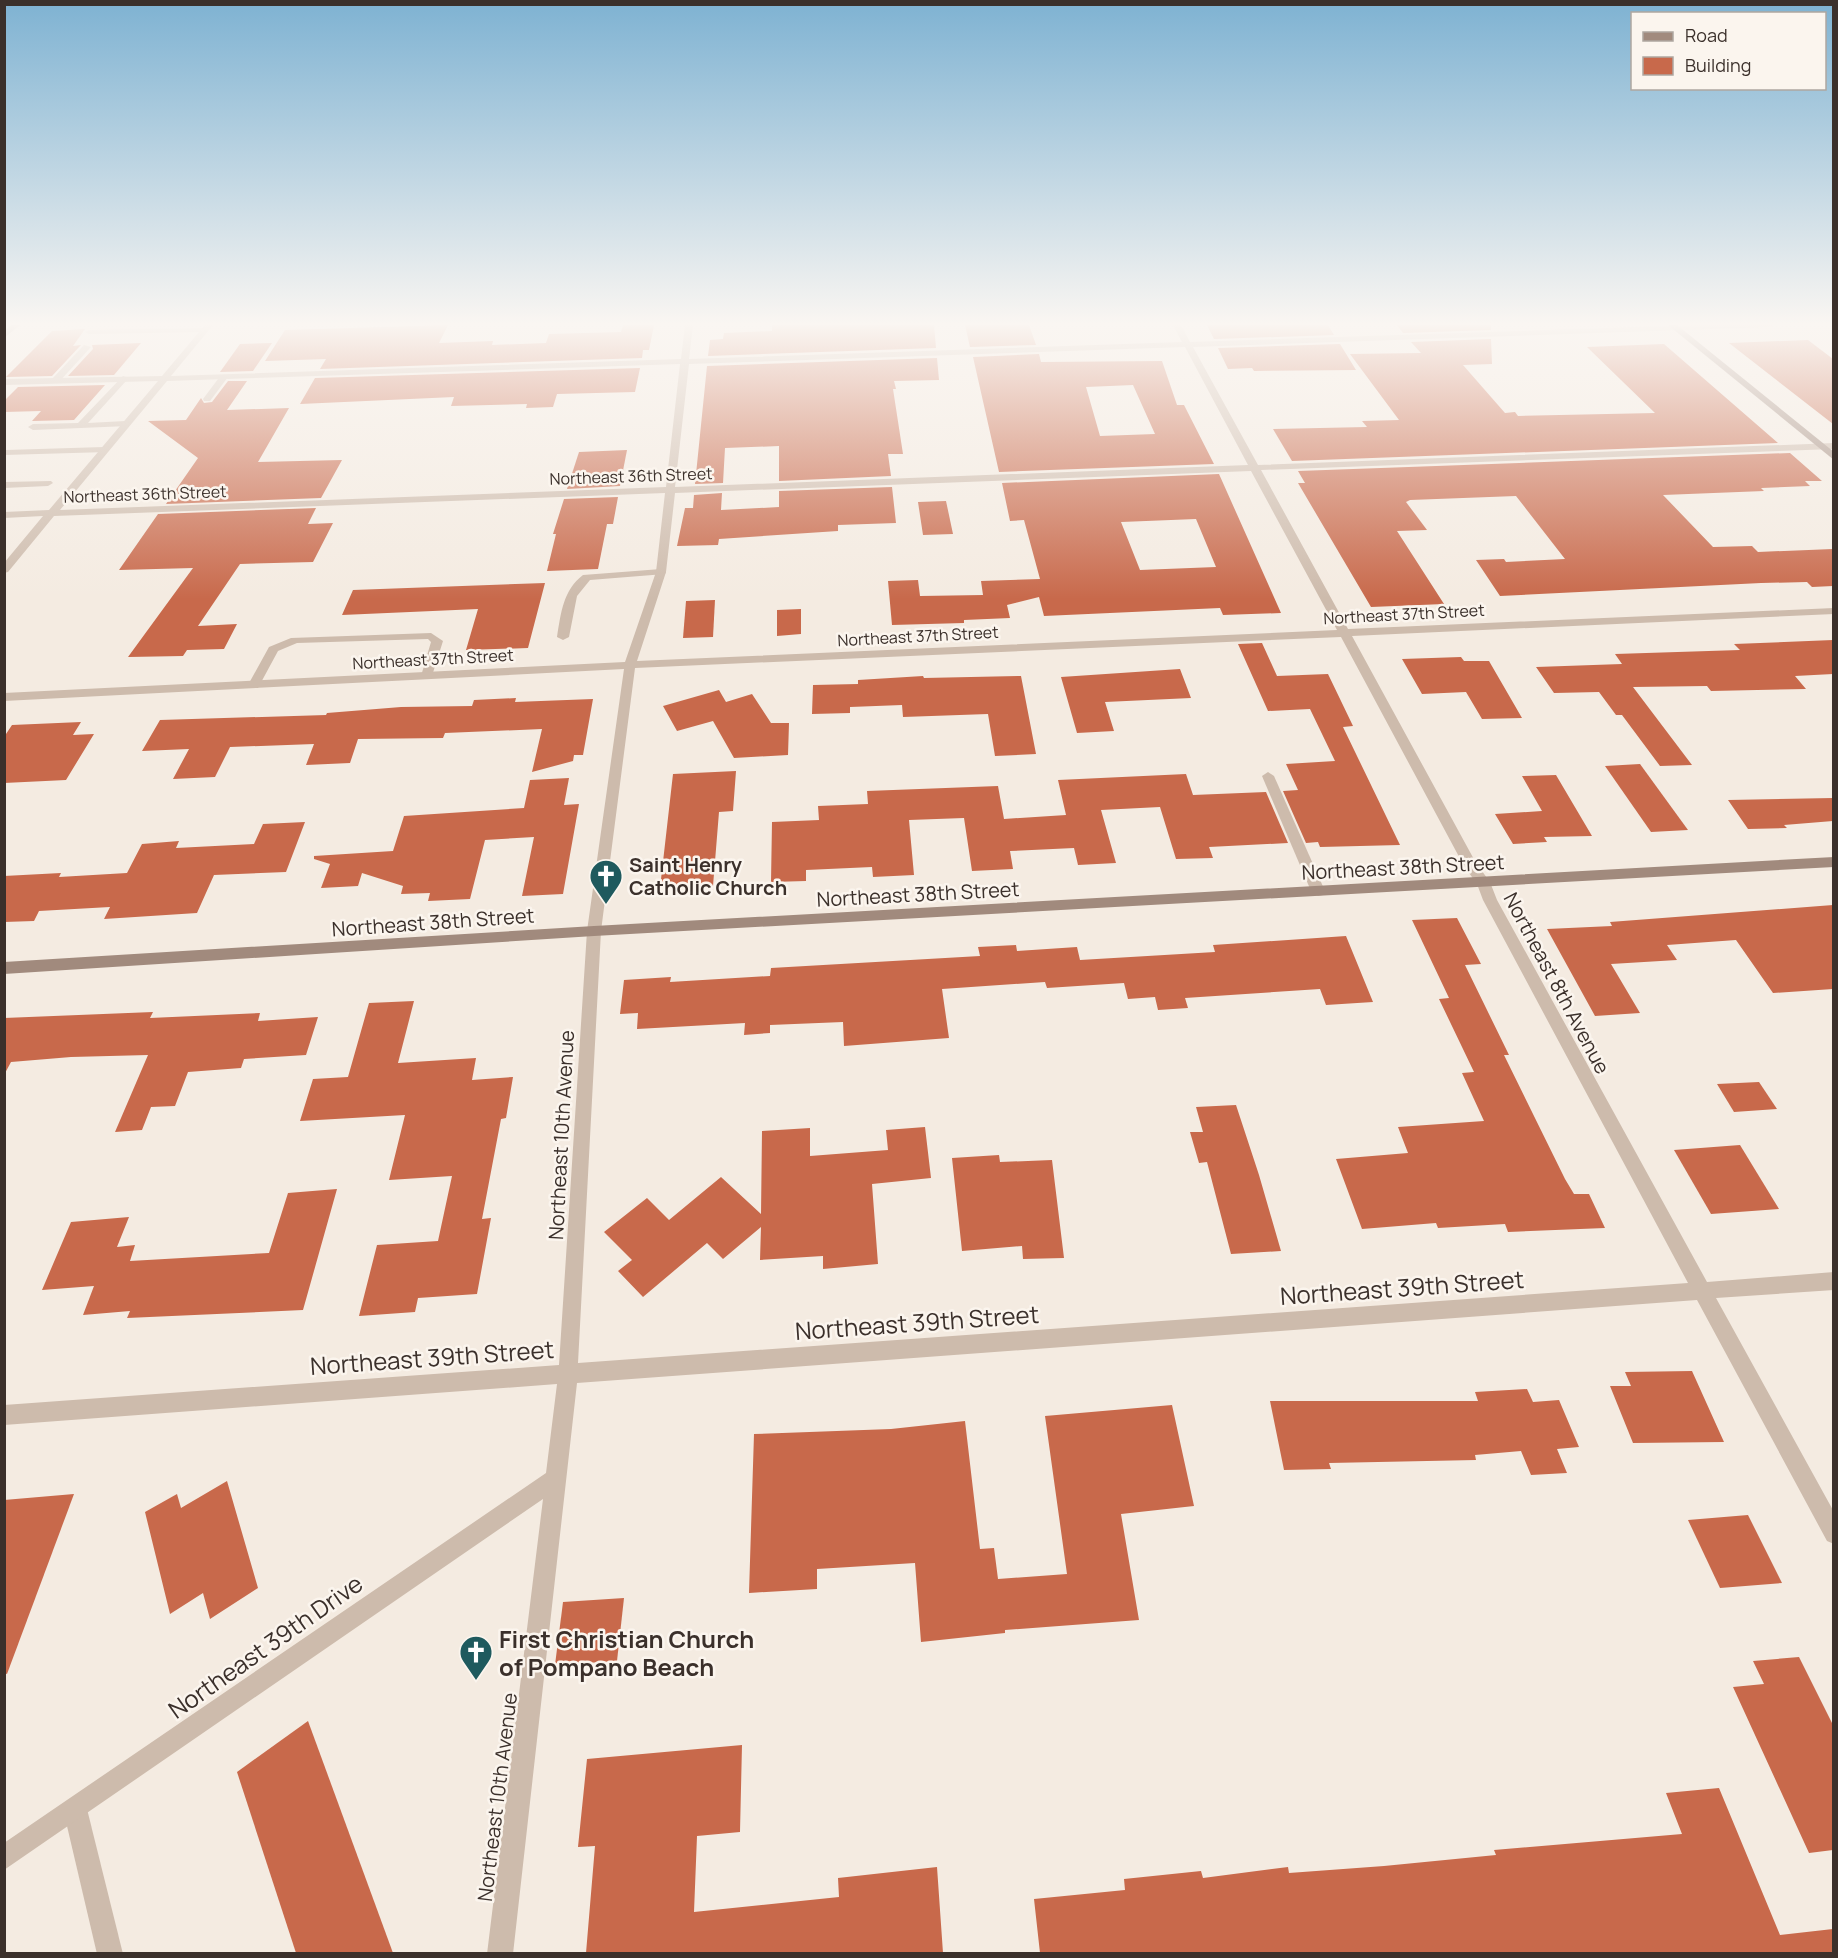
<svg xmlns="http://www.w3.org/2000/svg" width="1838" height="1958" viewBox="0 0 1838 1958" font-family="Manrope,sans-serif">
  <rect width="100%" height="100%" fill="#f4ebe1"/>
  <!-- building -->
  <g fill="#c8694b" fill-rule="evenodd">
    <path d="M 448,325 L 439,343 L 493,341 L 492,345 L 546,343 L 549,334 L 621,332 L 623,325 L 654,325 L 649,350 L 643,350 L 642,358 L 320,369 L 326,359 L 265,361 L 285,330 Z"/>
    <path d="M 772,325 L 934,325 L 936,348 L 708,356 L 710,340 L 723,339 L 724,333 L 772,331 Z"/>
    <path d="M 965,325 L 1029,325 L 1036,345 L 970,347 Z"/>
    <path d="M 1207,325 L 1328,325 L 1334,335 L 1214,339 Z"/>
    <path d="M 1397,325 L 1491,325 L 1491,330 L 1403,333 Z"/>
    <path d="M 85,329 L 73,346 L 81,345 L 52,376 L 6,377 L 52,331 Z"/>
    <path d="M 1491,339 L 1492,364 L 1463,365 L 1505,413 L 1515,412 L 1518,416 L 1655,413 L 1587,347 L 1664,344 L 1778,443 L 1292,461 L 1273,429 L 1367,427 L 1362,421 L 1399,420 L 1350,354 L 1421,353 L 1411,342 Z"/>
    <path d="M 1808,340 L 1833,359 L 1833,424 L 1729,343 Z"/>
    <path d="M 141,343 L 114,375 L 68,376 L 93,349 L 92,345 Z"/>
    <path d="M 272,343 L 253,371 L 220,372 L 240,344 Z"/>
    <path d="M 1340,344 L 1356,370 L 1254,371 L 1252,368 L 1228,369 L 1218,348 Z"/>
    <path d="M 1039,354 L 1041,362 L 1162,361 L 1177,405 L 1184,405 L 1214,464 L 999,472 L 973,357 ZM 1133,385 L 1155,434 L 1100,436 L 1086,387 Z"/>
    <path d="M 937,358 L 939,380 L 894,381 L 896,389 L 893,389 L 903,454 L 888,454 L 891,476 L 779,481 L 779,446 L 725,448 L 723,483 L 695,484 L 707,366 Z"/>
    <path d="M 640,368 L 635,392 L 557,394 L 553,407 L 526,408 L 527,404 L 451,406 L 454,397 L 300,404 L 315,378 Z"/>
    <path d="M 228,381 L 247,381 L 227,410 L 289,408 L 258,462 L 342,460 L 321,498 L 166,504 L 198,458 L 148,421 L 186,420 L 201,398 L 204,403 L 212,402 Z"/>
    <path d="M 105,385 L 74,420 L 32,421 L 41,411 L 4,412 L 4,401 L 18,387 Z"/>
    <path d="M 627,450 L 620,486 L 567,489 L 579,452 Z"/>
    <path d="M 1790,453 L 1822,481 L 1805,481 L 1810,486 L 1761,488 L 1764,491 L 1663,495 L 1713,547 L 1752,546 L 1758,552 L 1833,549 L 1833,586 L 1812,587 L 1807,582 L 1761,583 L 1500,596 L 1476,560 L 1504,559 L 1506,562 L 1565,559 L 1516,496 L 1410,500 L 1406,502 L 1427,530 L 1397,531 L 1444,604 L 1371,607 L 1298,483 L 1305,483 L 1298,471 Z"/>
    <path d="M 1219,474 L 1281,613 L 1223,615 L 1220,608 L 1044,616 L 1039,597 L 1007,605 L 1010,618 L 964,620 L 964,623 L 892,625 L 888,581 L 918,580 L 920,596 L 983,595 L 981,581 L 1040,579 L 1024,520 L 1010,521 L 1002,483 ZM 1196,519 L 1216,567 L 1140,570 L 1121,522 Z"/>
    <path d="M 892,487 L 896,523 L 838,525 L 838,531 L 719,539 L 718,545 L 677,546 L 685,508 L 693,508 L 694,495 L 722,493 L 721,510 L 779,507 L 779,491 Z"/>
    <path d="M 618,497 L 613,524 L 607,524 L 598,569 L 547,571 L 556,534 L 553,534 L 564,499 Z"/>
    <path d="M 946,501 L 953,534 L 923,535 L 918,502 Z"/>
    <path d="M 316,508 L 308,524 L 333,523 L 313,562 L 240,564 L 198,626 L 237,624 L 224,649 L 187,650 L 183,656 L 128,657 L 193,568 L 119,570 L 158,514 Z"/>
    <path d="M 545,583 L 528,648 L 466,650 L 478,609 L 342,615 L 353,590 Z"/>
    <path d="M 715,600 L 713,637 L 683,638 L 686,601 Z"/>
    <path d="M 801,609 L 801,634 L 777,636 L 777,610 Z"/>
    <path d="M 1833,640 L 1833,674 L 1795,676 L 1806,689 L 1711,691 L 1707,686 L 1633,687 L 1692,765 L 1660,766 L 1622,715 L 1616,715 L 1599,692 L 1554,693 L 1536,667 L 1622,664 L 1615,654 L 1740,650 L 1734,644 Z"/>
    <path d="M 1262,643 L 1277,676 L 1328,674 L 1353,726 L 1343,727 L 1400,845 L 1320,847 L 1318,842 L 1306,843 L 1283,791 L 1298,790 L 1286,764 L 1335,761 L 1310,709 L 1268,711 L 1238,644 Z"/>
    <path d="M 1461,657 L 1464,661 L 1489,661 L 1522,718 L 1482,719 L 1466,692 L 1422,694 L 1402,659 Z"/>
    <path d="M 1180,669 L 1191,698 L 1105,702 L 1114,731 L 1077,733 L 1061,677 Z"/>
    <path d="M 923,676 L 924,678 L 1021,676 L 1036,754 L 995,756 L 988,714 L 903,717 L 902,705 L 850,707 L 850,713 L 812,714 L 813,685 L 858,684 L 858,680 Z"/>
    <path d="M 719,690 L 726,702 L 752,694 L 771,723 L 789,723 L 788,755 L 734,758 L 713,721 L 677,731 L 663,706 Z"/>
    <path d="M 516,698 L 515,702 L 593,699 L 583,755 L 574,755 L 573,761 L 532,772 L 542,729 L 445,733 L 443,738 L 358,739 L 350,763 L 306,765 L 314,744 L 230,747 L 215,777 L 173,779 L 189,749 L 142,751 L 160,720 L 326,715 L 327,713 L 401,707 L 472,706 L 474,700 Z"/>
    <path d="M 81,722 L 73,735 L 94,734 L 66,780 L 4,783 L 4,737 L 12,725 Z"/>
    <path d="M 1640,764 L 1688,830 L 1651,832 L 1605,766 Z"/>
    <path d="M 736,771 L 733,811 L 719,812 L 713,886 L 660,888 L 673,774 Z"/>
    <path d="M 1186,774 L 1193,795 L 1266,792 L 1288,843 L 1209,847 L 1213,858 L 1176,859 L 1160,807 L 1101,810 L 1116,863 L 1078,865 L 1074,848 L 1010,851 L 1013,869 L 972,871 L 964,818 L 909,820 L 914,875 L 873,877 L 872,867 L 806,870 L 806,881 L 771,882 L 772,822 L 819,820 L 818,806 L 868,804 L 867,791 L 998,786 L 1004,819 L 1066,815 L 1058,780 Z"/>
    <path d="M 1556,775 L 1592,836 L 1544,837 L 1547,842 L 1513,844 L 1495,814 L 1542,811 L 1522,776 Z"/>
    <path d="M 569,778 L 564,805 L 579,804 L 563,894 L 522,896 L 534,837 L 485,840 L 470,899 L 428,901 L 430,893 L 401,894 L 403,886 L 362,873 L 358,886 L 321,888 L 330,864 L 314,859 L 314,856 L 393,851 L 404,816 L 524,808 L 530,780 Z"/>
    <path d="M 1833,798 L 1833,821 L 1784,825 L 1787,828 L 1748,829 L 1728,800 Z"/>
    <path d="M 305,822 L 286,872 L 214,875 L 197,913 L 104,919 L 110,907 L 39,911 L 34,921 L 4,922 L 4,876 L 61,873 L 59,877 L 127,873 L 142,844 L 179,841 L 176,848 L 254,844 L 263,824 Z"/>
    <path d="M 1833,905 L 1833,989 L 1773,993 L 1736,940 L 1667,945 L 1677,960 L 1611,964 L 1640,1013 L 1595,1016 L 1547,929 L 1612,926 L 1610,922 Z"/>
    <path d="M 1457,918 L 1481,964 L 1465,965 L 1509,1055 L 1504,1055 L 1565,1179 L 1574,1194 L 1589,1194 L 1605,1228 L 1508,1232 L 1505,1224 L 1438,1228 L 1436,1223 L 1362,1229 L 1336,1159 L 1408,1153 L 1398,1127 L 1484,1121 L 1462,1073 L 1474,1072 L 1439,999 L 1449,998 L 1412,920 Z"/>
    <path d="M 1346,936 L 1373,1002 L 1326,1005 L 1320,989 L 1185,998 L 1188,1008 L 1158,1010 L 1155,997 L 1128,999 L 1124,983 L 1047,988 L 1045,982 L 942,989 L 949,1038 L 844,1046 L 843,1022 L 770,1025 L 770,1033 L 744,1035 L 745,1023 L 637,1029 L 638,1013 L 620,1014 L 624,980 L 671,977 L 670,982 L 770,976 L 771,968 L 980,956 L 978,947 L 1016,945 L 1017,951 L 1077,947 L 1080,960 L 1215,952 L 1213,945 Z"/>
    <path d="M 414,1001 L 398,1063 L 476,1058 L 472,1080 L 513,1077 L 506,1118 L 501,1119 L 482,1219 L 491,1218 L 477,1294 L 418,1298 L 415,1312 L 359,1316 L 377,1245 L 438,1241 L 452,1176 L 389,1180 L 405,1115 L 300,1121 L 313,1079 L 348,1077 L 369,1003 Z"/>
    <path d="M 153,1012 L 150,1018 L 260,1013 L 258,1021 L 318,1017 L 306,1055 L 244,1059 L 241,1068 L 188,1072 L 175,1106 L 151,1107 L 142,1130 L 115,1132 L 148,1055 L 71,1057 L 11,1062 L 4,1075 L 4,1018 Z"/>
    <path d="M 1759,1082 L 1777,1109 L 1734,1112 L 1717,1084 Z"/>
    <path d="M 1236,1105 L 1259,1175 L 1281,1251 L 1231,1254 L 1207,1162 L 1199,1163 L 1190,1132 L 1203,1132 L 1196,1107 Z"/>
    <path d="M 925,1127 L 931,1178 L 872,1184 L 878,1264 L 823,1269 L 823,1256 L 760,1260 L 761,1227 L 723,1259 L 707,1243 L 643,1297 L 618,1271 L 632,1260 L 604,1232 L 647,1198 L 669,1220 L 721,1177 L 761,1214 L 762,1131 L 810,1128 L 810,1156 L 888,1150 L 886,1130 Z"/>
    <path d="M 1740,1145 L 1779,1209 L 1711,1214 L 1674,1150 Z"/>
    <path d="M 999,1155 L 1000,1162 L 1052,1160 L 1064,1258 L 1023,1259 L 1022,1246 L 962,1251 L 952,1158 Z"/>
    <path d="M 337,1189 L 303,1310 L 127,1318 L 130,1311 L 83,1315 L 94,1286 L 42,1290 L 71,1222 L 129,1217 L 117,1247 L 135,1245 L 130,1261 L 269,1253 L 288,1193 Z"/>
    <path d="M 1692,1371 L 1724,1442 L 1633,1443 L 1610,1386 L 1631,1386 L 1625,1372 Z"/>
    <path d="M 1527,1389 L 1533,1402 L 1559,1400 L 1579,1447 L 1557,1449 L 1567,1473 L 1531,1475 L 1521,1451 L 1475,1455 L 1476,1460 L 1329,1463 L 1331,1469 L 1284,1470 L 1270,1401 L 1478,1401 L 1475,1392 Z"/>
    <path d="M 1172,1405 L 1194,1506 L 1121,1514 L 1139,1620 L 1005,1630 L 1005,1633 L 921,1642 L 915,1563 L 817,1569 L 817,1589 L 749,1593 L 754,1434 L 891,1429 L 965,1421 L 980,1549 L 994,1548 L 998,1579 L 1067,1574 L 1045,1416 Z"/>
    <path d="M 227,1481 L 258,1588 L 210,1619 L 203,1593 L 170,1614 L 145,1512 L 177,1494 L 181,1508 Z"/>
    <path d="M 74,1494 L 7,1674 L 4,1673 L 4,1500 Z"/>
    <path d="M 1748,1515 L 1782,1583 L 1720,1588 L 1688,1520 Z"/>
    <path d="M 624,1598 L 617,1661 L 555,1665 L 563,1602 Z"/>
    <path d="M 1799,1657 L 1833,1725 L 1833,1850 L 1809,1853 L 1733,1687 L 1764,1684 L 1753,1661 Z"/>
    <path d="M 308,1721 L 393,1953 L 296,1953 L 237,1772 Z"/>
    <path d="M 742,1745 L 740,1832 L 697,1836 L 694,1912 L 839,1897 L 838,1878 L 937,1867 L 943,1953 L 586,1953 L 595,1846 L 578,1847 L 587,1759 Z"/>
    <path d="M 1719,1788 L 1780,1935 L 1833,1929 L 1833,1953 L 1040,1953 L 1034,1899 L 1125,1890 L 1124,1879 L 1201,1871 L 1203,1878 L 1288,1867 L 1289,1873 L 1384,1866 L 1496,1855 L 1494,1850 L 1682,1834 L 1666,1793 Z"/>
  </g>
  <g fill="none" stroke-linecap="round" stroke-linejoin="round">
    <!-- lane -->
    <g fill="#cdbbac" fill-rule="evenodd">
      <path d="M 205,328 L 208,328 L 208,332 L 89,334 L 85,332 L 89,330 Z"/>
      <path d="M 84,345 L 91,347 L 58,383 L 52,383 L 52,379 Z"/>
      <path d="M 221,375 L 228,377 L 210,401 L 204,401 L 203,399 Z"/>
      <path d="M 123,376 L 126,377 L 126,381 L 88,423 L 125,421 L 129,424 L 128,426 L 33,430 L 28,427 L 33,424 L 78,423 Z"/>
      <path d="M 104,447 L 107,448 L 107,452 L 4,455 L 6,450 Z"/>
      <path d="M 51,481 L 53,483 L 48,486 L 4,488 L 4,482 Z"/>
      <path d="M 661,569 L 666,572 L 665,574 L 590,580 L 577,596 L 569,637 L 563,640 L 557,637 C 561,613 563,590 583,575 Z"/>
      <path d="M 431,633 L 443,641 L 431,679 L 423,679 L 421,676 L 431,642 L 428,639 L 297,643 L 278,651 L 258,688 L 250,688 L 248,685 L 269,647 L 291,638 Z"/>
      <path d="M 1268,772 L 1274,776 L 1325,891 L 1323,895 L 1318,896 L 1311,891 L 1262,776 Z"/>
      <path d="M 75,1797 L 83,1801 L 87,1809 L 123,1954 L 97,1954 L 63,1809 L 67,1801 Z"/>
    </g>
    <!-- street -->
    <path fill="#cdbbac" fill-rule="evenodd" d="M 205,325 L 213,325 L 171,376 L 681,359 L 685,325 L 693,325 L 689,359 L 1182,342 L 1173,325 L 1181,325 L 1190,342 L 1697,325 L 1773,325 L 1769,327 L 1193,347 L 1258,465 L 1834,443 L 1834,449 L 1261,470 L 1348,629 L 1834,608 L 1834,614 L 1352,636 L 1476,863 L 1490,882 L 1497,900 L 1707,1282 L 1834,1272 L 1834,1290 L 1716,1298 L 1834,1512 L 1834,1544 L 1827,1541 L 1697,1300 L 577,1383 L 513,1954 L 487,1954 L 543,1499 L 4,1870 L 4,1843 L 546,1473 L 557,1384 L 4,1425 L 4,1405 L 559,1365 L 587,931 L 624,669 L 4,701 L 4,693 L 625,662 L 656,572 L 665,493 L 54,516 L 8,572 L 4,573 L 4,563 L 43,516 L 4,518 L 4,512 L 49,510 L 158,381 L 4,385 L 4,379 L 162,376 ZM 1185,347 L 1248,465 L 675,487 L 689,364 ZM 680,364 L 666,487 L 60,510 L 167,381 ZM 1251,471 L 1337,630 L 637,661 L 666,572 L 675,493 ZM 1341,637 L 1464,866 L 1477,884 L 1483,900 L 1688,1283 L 578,1363 L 601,931 L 635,668 Z"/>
    <!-- secondary -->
    <g fill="#a18a7d" fill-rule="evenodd">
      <path d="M 11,325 L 20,325 L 4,338 L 4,331 Z"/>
      <path d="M 1668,325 L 1677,325 L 1834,452 L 1834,460 Z"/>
      <path d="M 1834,857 L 1834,867 L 594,936 L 4,974 L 4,962 L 594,926 Z"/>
    </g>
  </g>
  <!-- sky -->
  <linearGradient id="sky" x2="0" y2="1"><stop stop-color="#7eb2d2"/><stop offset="0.54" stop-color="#faf6f2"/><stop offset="1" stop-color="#faf6f2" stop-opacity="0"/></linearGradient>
  <rect width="1838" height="599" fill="url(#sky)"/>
  <!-- icons -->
  <defs>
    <symbol id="church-pin" viewBox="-11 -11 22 30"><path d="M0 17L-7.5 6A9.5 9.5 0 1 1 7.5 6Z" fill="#1f5a5e" stroke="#fbf5ee"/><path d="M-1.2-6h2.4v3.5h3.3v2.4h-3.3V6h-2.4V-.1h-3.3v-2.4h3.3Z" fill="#fff"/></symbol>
  </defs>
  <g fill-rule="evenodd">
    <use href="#church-pin" x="587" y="857" width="38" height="52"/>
    <use href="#church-pin" x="457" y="1633" width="38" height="52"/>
  </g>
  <g text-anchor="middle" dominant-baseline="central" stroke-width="5" stroke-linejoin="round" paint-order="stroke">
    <!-- far-street labels -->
    <g font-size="16" fill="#3b302b" stroke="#fbf5ee">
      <text transform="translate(631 476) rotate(-2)">Northeast 36th Street</text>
      <text transform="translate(145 494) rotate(-2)">Northeast 36th Street</text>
      <text transform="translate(1404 614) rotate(-3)">Northeast 37th Street</text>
      <text transform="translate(918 636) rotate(-3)">Northeast 37th Street</text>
      <text transform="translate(433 659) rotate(-3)">Northeast 37th Street</text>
    </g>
    <!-- poi labels -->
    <g font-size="20" font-weight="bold" fill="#3b302b" stroke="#fbf5ee" text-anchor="start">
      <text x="629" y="864">Saint Henry<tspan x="629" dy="23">Catholic Church</tspan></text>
    </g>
    <!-- street labels -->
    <g font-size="20" fill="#3b302b" stroke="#fbf5ee">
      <text transform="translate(1403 867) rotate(-3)">Northeast 38th Street</text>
      <text transform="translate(918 894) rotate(-3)">Northeast 38th Street</text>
      <text transform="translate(433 922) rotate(-4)">Northeast 38th Street</text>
      <text transform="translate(1557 983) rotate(62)">Northeast 8th Avenue</text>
      <text transform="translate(561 1135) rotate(-87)">Northeast 10th Avenue</text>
      <text transform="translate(497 1797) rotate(-83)">Northeast 10th Avenue</text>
    </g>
    <!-- near-street labels -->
    <g font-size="24" fill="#3b302b" stroke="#fbf5ee">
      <text transform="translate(1402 1287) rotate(-4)">Northeast 39th Street</text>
      <text transform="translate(917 1322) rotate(-4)">Northeast 39th Street</text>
      <text transform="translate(432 1357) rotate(-4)">Northeast 39th Street</text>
      <text transform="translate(265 1646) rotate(-35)">Northeast 39th Drive</text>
    </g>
    <!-- near-poi labels -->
    <g font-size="24" font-weight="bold" fill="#3b302b" stroke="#fbf5ee" text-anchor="start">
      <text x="499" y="1638">First Christian Church<tspan x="499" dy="28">of Pompano Beach</tspan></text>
    </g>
  </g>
  <!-- border -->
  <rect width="1838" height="1958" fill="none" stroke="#3b302b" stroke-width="12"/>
  <!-- legend -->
  <rect x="1631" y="12" width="195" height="78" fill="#fbf5ee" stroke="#aea6a0" stroke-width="1.5"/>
  <rect x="1643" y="32" width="30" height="9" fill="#a18a7d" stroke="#aea6a0" stroke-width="1.5"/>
  <text x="1685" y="42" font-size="18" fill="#3b302b">Road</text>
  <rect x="1643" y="57" width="30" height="18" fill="#c8694b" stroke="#aea6a0" stroke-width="1.5"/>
  <text x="1685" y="72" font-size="18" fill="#3b302b">Building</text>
</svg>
